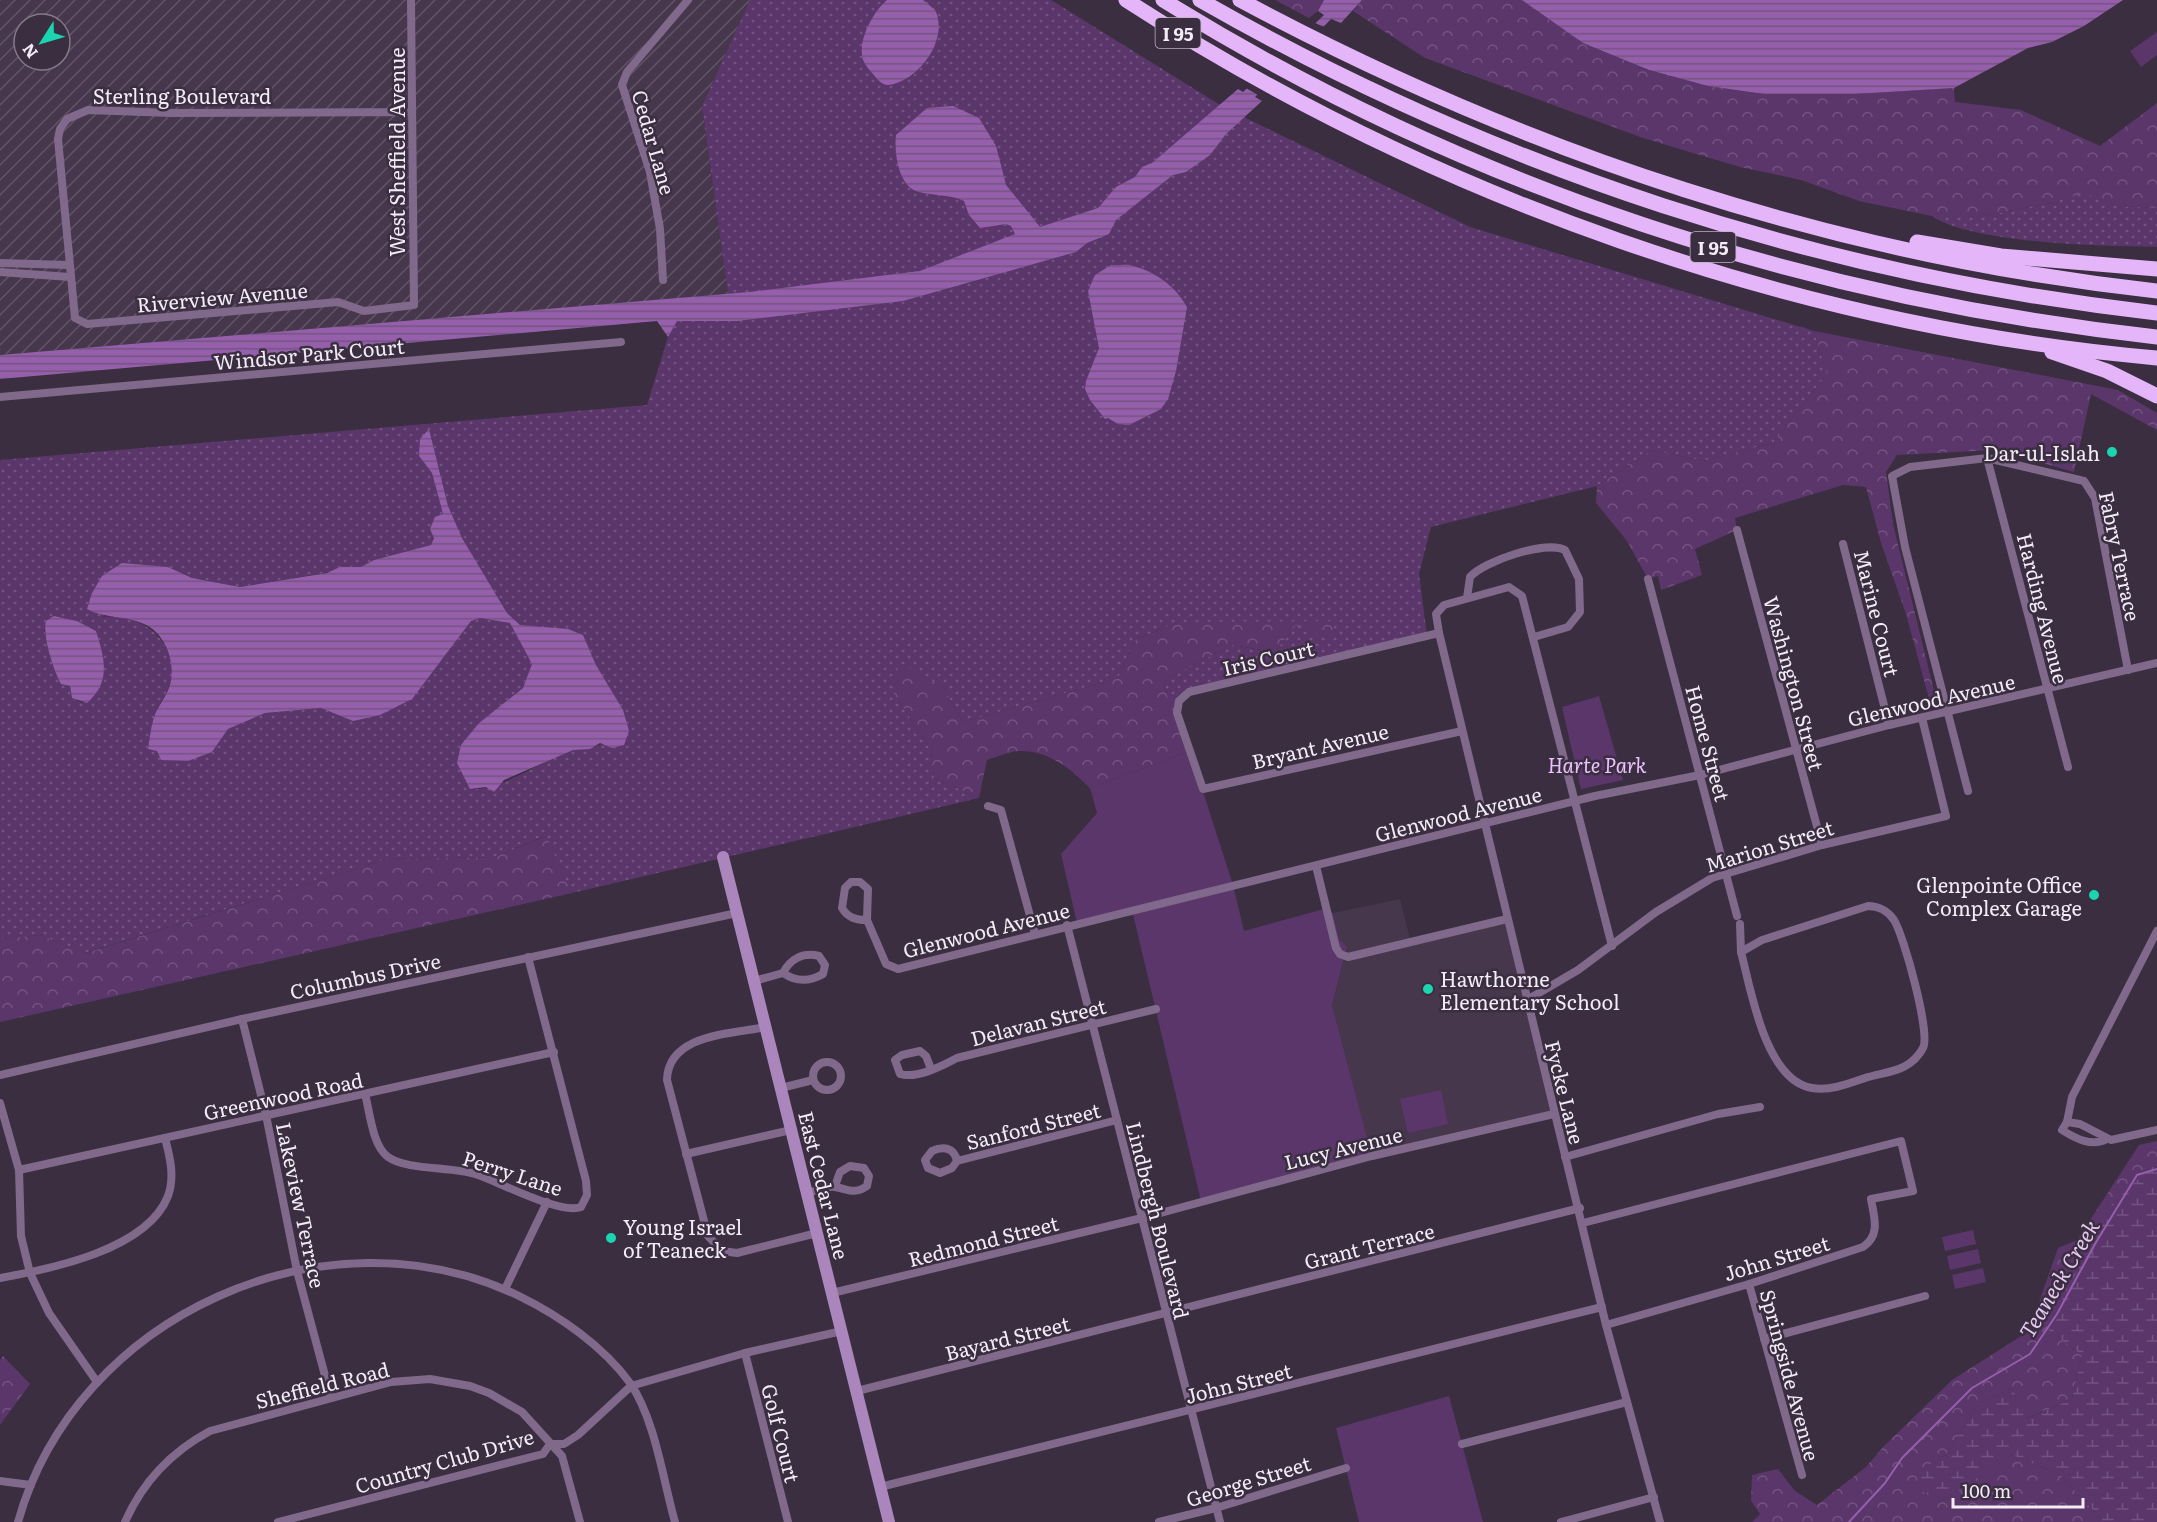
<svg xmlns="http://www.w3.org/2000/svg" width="2157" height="1522" viewBox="0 0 2157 1522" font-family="Literata,serif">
  <defs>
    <pattern id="industrial-furrows" width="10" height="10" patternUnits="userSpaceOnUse" patternTransform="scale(1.5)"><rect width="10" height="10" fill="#47374d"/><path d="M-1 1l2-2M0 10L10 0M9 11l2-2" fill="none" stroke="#625467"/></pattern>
    <pattern id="grass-dots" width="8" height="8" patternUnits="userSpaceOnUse" patternTransform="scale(1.5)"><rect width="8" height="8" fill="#5b366b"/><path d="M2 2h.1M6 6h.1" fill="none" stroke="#735381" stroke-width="1.8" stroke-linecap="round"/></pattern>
    <pattern id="forest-crowns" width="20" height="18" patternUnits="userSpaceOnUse" patternTransform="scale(1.5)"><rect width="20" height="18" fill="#5b366b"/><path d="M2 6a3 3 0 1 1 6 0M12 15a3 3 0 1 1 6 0" fill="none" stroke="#735381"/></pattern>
    <pattern id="wetland-marsh" width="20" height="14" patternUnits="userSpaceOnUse" patternTransform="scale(1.5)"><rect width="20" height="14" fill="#5b366b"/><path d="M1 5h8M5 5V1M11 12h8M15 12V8" fill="none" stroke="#735381"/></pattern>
    <pattern id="water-rules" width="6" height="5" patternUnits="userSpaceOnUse" patternTransform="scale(1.5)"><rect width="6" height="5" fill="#955fac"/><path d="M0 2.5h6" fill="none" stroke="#735480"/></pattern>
  </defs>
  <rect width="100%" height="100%" fill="#3a2e40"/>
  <!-- built -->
  <path fill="#47374d" d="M 1400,899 L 1411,943 L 1507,919 L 1554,1114 L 1372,1156 L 1332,1005 L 1347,948 L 1339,939 L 1333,913 Z"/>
  <!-- industrial -->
  <path fill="url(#industrial-furrows)" fill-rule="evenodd" d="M 0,0 L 750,0 L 702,106 L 728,294 L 0,355 ZM 24,24 L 60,24 L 60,60 L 24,60 Z"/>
  <!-- grass -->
  <g fill="url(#grass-dots)" fill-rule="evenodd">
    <path d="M 750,0 L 1051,0 L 1225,108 L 1470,227 L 1814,331 L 1827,374 L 1773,443 L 1703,461 L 1652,450 L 1597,486 L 1431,527 L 1419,574 L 1427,636 L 1168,698 L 1164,680 L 1232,645 L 1275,652 L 1296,625 L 1337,622 L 1179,622 L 1136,639 L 1118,678 L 963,722 L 942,686 L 893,692 L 931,750 L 934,778 L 979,798 L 572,893 L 545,836 L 495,857 L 387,859 L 85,953 L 40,935 L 0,939 L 0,460 L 647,405 L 668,337 L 676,321 L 737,320 L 728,294 L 702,106 ZM 429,429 L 448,506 L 462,538 L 507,613 L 520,625 L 583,635 L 596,665 L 623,710 L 609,745 C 600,743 599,745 591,748 C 585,750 578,748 572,750 C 543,759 501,792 470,789 L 467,779 L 479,723 L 523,688 L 532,664 L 510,623 L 480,618 L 471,620 L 442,660 L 353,721 L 321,708 L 265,713 L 228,729 L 212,752 L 158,751 L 148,749 C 150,738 152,723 156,712 C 162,699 172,688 172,673 C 172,635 138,613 102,617 L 168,567 L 192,578 L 240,587 L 361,567 L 374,560 L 431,545 L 443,514 L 432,473 L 419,456 ZM 54,616 L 77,621 L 96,631 L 101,649 L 83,703 L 72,698 L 70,686 L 61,684 L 44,630 Z"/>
    <path d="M 2084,192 L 2117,206 L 2157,208 L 2157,247 C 2103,246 1974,244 1932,216 L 1985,216 L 2051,203 Z"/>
  </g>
  <!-- forest -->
  <g fill="url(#forest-crowns)">
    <path d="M 1275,0 L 1324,0 L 1318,11 L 1309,18 Z"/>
    <path d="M 1362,0 L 1522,0 L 1583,43 L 1648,70 L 1708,86 L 1764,94 L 1855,94 L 1954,88 L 1955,102 L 2021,110 L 2100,146 L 2157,103 L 2157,208 L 2117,206 L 2084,193 L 2051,203 L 1985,216 L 1932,216 L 1859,201 L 1801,180 L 1740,167 L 1643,138 L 1425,58 L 1353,11 Z"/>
    <path d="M 1814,331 L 2118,390 L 2157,413 L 2157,430 L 2091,394 L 2074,472 L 1996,450 L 1897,455 L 1886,472 L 1893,524 L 1936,699 L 1935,704 L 1931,706 L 1906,614 L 1881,543 L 1866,487 L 1843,485 L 1735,518 L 1737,530 L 1695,549 L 1702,575 L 1661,590 L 1658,576 L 1648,579 L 1627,541 L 1596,503 L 1597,486 L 1652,450 L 1703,461 L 1773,443 L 1827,374 Z"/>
    <path d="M 1337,621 L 1328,639 L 1296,625 L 1275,652 L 1232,645 L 1164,680 L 1168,698 L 1189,692 L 1177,707 L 1190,751 L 1090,788 C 1071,769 1048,750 1019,751 C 1009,752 997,757 987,760 L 979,798 L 934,778 L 931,750 L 893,692 L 898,662 L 942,686 L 963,722 L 1118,678 L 1136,639 L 1179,622 Z"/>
    <path d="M 546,836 L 572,893 L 0,1022 L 0,939 L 40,935 L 86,953 L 387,859 L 495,857 Z"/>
    <path d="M 2157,1141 L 2157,1168 L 2152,1166 L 2047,1329 L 2082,1355 L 2072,1399 L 2025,1419 L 2012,1388 L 1978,1404 L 1946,1455 L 1915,1474 L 1940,1502 L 2012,1455 L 2061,1475 L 2104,1522 L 1752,1522 L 1760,1514 L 1751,1501 L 1752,1475 L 1778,1469 L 1795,1491 L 1817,1505 L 1866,1467 L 1883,1447 L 1952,1380 L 2029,1331 L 2058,1248 L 2077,1240 L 2139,1145 Z"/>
    <path d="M 3,1356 L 30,1384 L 0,1425 L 0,1360 Z"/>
  </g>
  <!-- wetland -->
  <path fill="url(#wetland-marsh)" d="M 2152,1166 L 2157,1168 L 2157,1522 L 2104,1522 L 2061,1475 L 2012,1455 L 1940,1502 L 1923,1492 L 1915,1473 L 1946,1455 L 1978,1404 L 2012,1388 L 2026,1419 L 2072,1399 L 2082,1355 L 2047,1329 L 2112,1204 Z"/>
  <!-- green -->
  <g fill="#5b366b">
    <path d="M 2157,32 L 2157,55 L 2141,67 L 2130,51 Z"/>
    <path d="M 1599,696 L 1623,780 L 1581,789 L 1562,707 Z"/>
    <path d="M 1190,751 L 1233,885 L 1244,931 L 1324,909 L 1333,913 L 1339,939 L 1347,947 L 1332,1005 L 1372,1156 L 1201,1201 L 1132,910 L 1077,923 L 1061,854 L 1097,813 L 1090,788 Z"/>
    <path d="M 1441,1090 L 1448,1124 L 1408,1133 L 1400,1099 Z"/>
    <path d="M 1973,1230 L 1976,1244 L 1945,1251 L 1942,1237 Z"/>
    <path d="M 1978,1249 L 1981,1263 L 1950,1270 L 1947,1256 Z"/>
    <path d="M 1983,1268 L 1986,1282 L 1955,1289 L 1952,1275 Z"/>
    <path d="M 1449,1396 L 1483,1522 L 1359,1522 L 1336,1428 Z"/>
  </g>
  <!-- water -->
  <g fill="url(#water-rules)">
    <path d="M 887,0 L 923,0 L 935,10 C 950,40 917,83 887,85 C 881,84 877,79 873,74 C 868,68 862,62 862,54 C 860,36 874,11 887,0 Z"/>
    <path d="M 1324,0 L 1362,0 L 1341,23 L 1331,19 L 1255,97 L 1262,101 L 1226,134 L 1210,155 L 1186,172 L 1173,175 L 1116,220 L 1109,234 L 1087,243 L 1076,252 L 903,301 L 737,321 L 677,321 L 668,337 L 657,321 L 0,379 L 0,355 L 749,292 L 920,271 L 1015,234 L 1011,226 L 1006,224 L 980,228 L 969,215 L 964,201 C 950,194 934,196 919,192 C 898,187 894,152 896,135 L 927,108 L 953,106 L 979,118 L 996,146 L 1006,185 L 1040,227 L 1098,208 L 1116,187 L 1135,177 L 1142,167 L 1152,163 L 1238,89 L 1243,92 L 1324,15 L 1318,11 Z"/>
    <path d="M 1522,0 L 2123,0 L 2084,26 L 2052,42 L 2028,48 L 1954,88 L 1855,94 L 1764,94 L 1708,86 L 1649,70 L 1583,43 Z"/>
    <path d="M 1111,265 C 1117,266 1125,264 1130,265 C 1154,271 1175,285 1187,307 L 1176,371 L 1168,399 L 1161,409 L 1129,425 L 1118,424 L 1108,418 L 1105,419 L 1090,400 L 1085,389 L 1086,381 L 1099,348 L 1088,291 L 1095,275 Z"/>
    <path d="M 429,429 L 448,506 L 462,538 L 507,613 L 520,625 L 568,629 L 583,635 L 596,665 L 623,710 L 629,731 L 624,745 L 612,748 L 600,743 L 590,749 L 573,750 L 504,780 L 494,792 L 486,787 L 470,789 L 457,763 L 461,745 L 479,723 L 523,688 L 532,664 L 510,623 L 480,618 L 471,621 L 412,699 L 380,715 L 353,721 L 321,708 L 265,713 L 228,729 L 212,752 L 188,761 L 161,760 L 157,751 L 148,749 C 150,737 151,724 156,712 C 160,704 166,696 169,688 C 177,666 167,634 144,624 C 125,615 105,619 87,609 L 92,593 L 102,576 L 122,563 L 168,567 L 192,578 L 240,587 L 327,573 L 340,567 L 361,567 L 374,560 L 431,545 L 434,538 L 430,529 L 435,517 L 443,514 L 432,473 L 419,456 L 420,439 Z"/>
    <path d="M 54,616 L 77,621 L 96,631 C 105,660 111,682 87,703 L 72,698 L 70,686 L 61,684 C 54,671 42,635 46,621 Z"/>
  </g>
  <!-- pier -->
  <path fill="#3a2e40" d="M 1313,22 L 1326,28 L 1260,96 L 1244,87 Z"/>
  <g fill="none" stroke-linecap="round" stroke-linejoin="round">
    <!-- stream -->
    <path stroke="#955fac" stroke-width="2" d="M 1849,1522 L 1885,1483 L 1902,1458 L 1972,1388 L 2030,1354 L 2057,1314 L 2095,1244 L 2137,1175 L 2157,1169"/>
    <!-- street -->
    <g stroke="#80698b" stroke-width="8">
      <path d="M 411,0 L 414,305 L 364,311 L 338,302 L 87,324 L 75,318 L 58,139 L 60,129 L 67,119 L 88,110 L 171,113 L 412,112"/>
      <path d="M 0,263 L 69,265"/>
      <path d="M 0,272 L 70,277"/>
      <path d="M 663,280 L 660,229 L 650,172 L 622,85 L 627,72 L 688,0"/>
      <path d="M 0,397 L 621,342"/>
      <path d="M 1987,458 L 2068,767"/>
      <path d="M 1737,530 L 1822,845"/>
      <path d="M 1843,544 L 1889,725"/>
      <path d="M 1648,579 L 1737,916"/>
      <path d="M 1467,598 L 1470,577 C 1484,561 1546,540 1565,550 L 1579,579 L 1580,612 L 1568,627 L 1534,637"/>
      <path d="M 1439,633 L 1189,692 L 1179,701 L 1177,713 L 1203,789 L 1462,731"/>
      <path d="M 1968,791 L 1905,547 L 1892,476 L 1910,467 L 1987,458 L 2084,481 L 2095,498 L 2128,670"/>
      <path d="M 988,806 L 1001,810 L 1035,934"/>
      <path d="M 1316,866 L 1336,948 L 1340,954 L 1348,957 L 1507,919"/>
      <path d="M 1868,906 C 1878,906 1888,911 1894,920 C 1904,936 1931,1034 1923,1048 C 1910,1072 1888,1071 1865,1078 C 1848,1084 1830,1091 1812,1088 C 1765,1080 1751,990 1741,952 L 1762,940 Z"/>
      <path d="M 867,920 C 856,920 848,918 842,908 L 845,888 L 851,882 L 860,882 L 868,889 L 867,920 L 886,964 L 898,969 L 1595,796 L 1700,775 L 1889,725 L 2157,663"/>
      <path d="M 1740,924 L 1741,952"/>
      <path d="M 1067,925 L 1220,1522"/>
      <path d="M 1612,946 L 1522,596 L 1509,587 L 1444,605 L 1436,614 L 1439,633 L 1606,1325 L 1660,1522"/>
      <path d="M 754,981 L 783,973 C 790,959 803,952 819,956 L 825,965 L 823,974 C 809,982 796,982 783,973"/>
      <path d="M 1527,1000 L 1578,970 L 1656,912 L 1712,878 L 1822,845 L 1946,816 L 1922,718"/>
      <path d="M 242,1019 L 266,1115 L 297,1271 L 331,1398"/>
      <path d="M 766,1027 C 731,1034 668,1034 667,1080 L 708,1236 L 722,1251 L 737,1253 L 817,1233"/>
      <circle cx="827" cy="1076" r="14"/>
      <path d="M 931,1069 L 926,1056 L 920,1051 L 902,1055 L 895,1060 L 900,1074 C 917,1079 942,1066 957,1058 L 1156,1009"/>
      <path d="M 0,1075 L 242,1019 L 737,913"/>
      <path d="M 781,1088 L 813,1080"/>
      <path d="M 365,1094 C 370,1112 372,1145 388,1157 C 408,1171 453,1166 478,1175 C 499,1182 561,1215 581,1207 L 587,1195 L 586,1181 L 528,957"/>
      <path d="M 0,1103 L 19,1170 L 21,1236 L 30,1273 L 49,1313 L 97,1382"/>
      <path d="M 2067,1122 L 2080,1124 L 2111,1140 L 2157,1130"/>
      <path d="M 2107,1139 C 2092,1147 2076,1139 2062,1130 L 2067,1122 L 2072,1097 L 2157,931"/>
      <path d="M 686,1154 L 791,1130"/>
      <path d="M 1565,1157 L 1718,1114 L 1760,1107"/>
      <path d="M 957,1161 C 954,1147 943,1146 932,1151 L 925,1160 L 928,1168 L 940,1173 L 952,1168 L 957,1161 L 1117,1120"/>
      <path d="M 19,1170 L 554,1052"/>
      <path d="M 807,1193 C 814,1192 829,1185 835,1187 C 848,1189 854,1195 867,1186 L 869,1176 L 864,1168 L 850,1166 L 840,1172 L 835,1186"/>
      <path d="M 1583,1223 L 1901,1141 L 1913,1191 L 1871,1199 C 1874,1217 1881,1235 1863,1247 L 1749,1284 L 1606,1325"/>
      <path d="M 0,1278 C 50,1269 147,1250 168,1196 C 175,1177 170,1157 165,1138"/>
      <path d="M 1749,1284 L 1802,1475"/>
      <path d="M 505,1289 L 547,1202"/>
      <path d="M 832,1293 L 1142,1218 L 1372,1156 L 1554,1114"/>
      <path d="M 1764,1339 L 1925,1296"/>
      <path d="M 745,1353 L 788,1522"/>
      <path d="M 857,1391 L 1580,1208"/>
      <path d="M 1462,1444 L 1627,1402"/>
      <path d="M 0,1481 L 31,1485"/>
      <path d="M 880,1487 L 1602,1307"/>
      <path d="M 18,1522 C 76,1315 326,1203 519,1296 C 560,1316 603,1346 630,1383 C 655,1419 663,1480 675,1522"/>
      <path d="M 125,1522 C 143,1481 171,1452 210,1431 L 391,1382 L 430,1379 L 470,1386 L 489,1393 L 522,1412 L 562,1456 L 580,1522"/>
      <path d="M 278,1522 L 543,1454 L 550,1444 L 564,1444 L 578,1435 L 631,1386 L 745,1353 L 842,1331"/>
      <path d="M 1159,1522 L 1216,1508 L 1346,1468"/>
      <path d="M 1561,1522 L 1654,1497"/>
    </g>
    <!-- secondary -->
    <path stroke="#ab86bc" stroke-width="12" d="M 723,857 L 889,1522"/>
    <!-- highway -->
    <g stroke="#e4b6f9" stroke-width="15">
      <path d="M 1126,0 C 1430,197 1795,326 2157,358"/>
      <path d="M 1163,0 C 1464,187 1806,298 2157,337"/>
      <path d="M 1200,0 C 1495,169 1820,275 2157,313"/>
      <path d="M 1240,0 C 1525,153 1835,256 2157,291"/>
      <path d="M 1917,242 L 2001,256 L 2157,269"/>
      <path d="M 2052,352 L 2107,371 L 2157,396"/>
    </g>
  </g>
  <!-- markers -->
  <g fill="#1bd5b1" stroke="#3a2e40" stroke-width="2">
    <circle cx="2112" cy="452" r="6"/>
    <circle cx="2094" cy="895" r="6"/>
    <circle cx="1428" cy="989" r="6"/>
    <circle cx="611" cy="1238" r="6"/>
  </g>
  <g text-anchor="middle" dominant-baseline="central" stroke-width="5" stroke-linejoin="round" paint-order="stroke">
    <!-- shield labels -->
    <g fill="#3a2e40" stroke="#bcb3c0" stroke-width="1.5">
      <rect x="1155.5" y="18" width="45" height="30" rx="4.5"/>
      <rect x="1690.5" y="232" width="45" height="30" rx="4.5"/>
    </g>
    <g font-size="18" font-weight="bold" fill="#f3ecf7">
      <text x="1178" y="33">I 95</text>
      <text x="1713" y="247">I 95</text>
    </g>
    <!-- street labels -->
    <g font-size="20" fill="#f3ecf7" stroke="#3a2e40">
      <text x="182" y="95">Sterling Boulevard</text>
      <text transform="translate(655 142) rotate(74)">Cedar Lane</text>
      <text transform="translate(396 152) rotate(-90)">West Sheffield Avenue</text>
      <text transform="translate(222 296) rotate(-5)">Riverview Avenue</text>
      <text transform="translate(309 353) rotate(-5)">Windsor Park Court</text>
      <text transform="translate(2121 556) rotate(78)">Fabry Terrace</text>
      <text transform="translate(2044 608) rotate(76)">Harding Avenue</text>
      <text transform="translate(1878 613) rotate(76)">Marine Court</text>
      <text transform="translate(1268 657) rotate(-13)">Iris Court</text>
      <text transform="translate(1795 683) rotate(75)">Washington Street</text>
      <text transform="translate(1931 699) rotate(-13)">Glenwood Avenue</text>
      <text transform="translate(1709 743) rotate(75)">Home Street</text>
      <text transform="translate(1320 745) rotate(-13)">Bryant Avenue</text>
      <text transform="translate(1458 813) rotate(-14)">Glenwood Avenue</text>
      <text transform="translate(1769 845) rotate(-17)">Marion Street</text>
      <text transform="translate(986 929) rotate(-14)">Glenwood Avenue</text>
      <text transform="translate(365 975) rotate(-12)">Columbus Drive</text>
      <text transform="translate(1038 1021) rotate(-14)">Delavan Street</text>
      <text transform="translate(1566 1092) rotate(76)">Fycke Lane</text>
      <text transform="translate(283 1095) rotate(-12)">Greenwood Road</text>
      <text transform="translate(1033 1125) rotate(-14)">Sanford Street</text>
      <text transform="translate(1343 1147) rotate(-14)">Lucy Avenue</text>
      <text transform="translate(513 1172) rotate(18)">Perry Lane</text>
      <text transform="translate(825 1185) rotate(76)">East Cedar Lane</text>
      <text transform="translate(302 1205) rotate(78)">Lakeview Terrace</text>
      <text transform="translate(1159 1220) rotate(76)">Lindbergh Boulevard</text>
      <text transform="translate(983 1240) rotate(-14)">Redmond Street</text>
      <text transform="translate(1369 1245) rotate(-14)">Grant Terrace</text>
      <text transform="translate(1776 1257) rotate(-17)">John Street</text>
      <text transform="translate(1007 1337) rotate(-14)">Bayard Street</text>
      <text transform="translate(1791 1375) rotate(75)">Springside Avenue</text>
      <text transform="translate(1238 1382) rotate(-14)">John Street</text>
      <text transform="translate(322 1384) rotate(-14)">Sheffield Road</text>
      <text transform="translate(782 1433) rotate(76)">Golf Court</text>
      <text transform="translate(444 1460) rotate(-16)">Country Club Drive</text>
      <text transform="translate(1248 1480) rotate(-17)">George Street</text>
    </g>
    <!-- poi labels -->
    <g font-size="20" fill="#f3ecf7" stroke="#3a2e40" text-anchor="end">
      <text x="2100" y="452">Dar-ul-Islah</text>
      <text x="2082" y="884">Glenpointe Office<tspan x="2082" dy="23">Complex Garage</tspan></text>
      <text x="1440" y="978" text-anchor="start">Hawthorne<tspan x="1440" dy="23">Elementary School</tspan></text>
      <text x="623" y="1226" text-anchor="start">Young Israel<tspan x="623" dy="23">of Teaneck</tspan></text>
    </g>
    <!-- park labels -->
    <g font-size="20" font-style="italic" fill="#eac0fd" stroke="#3a2e40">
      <text x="1597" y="764">Harte Park</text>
    </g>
    <!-- water labels -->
    <g font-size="21" font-style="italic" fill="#e6caf3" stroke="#3a2e40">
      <text transform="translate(2058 1278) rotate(-59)">Teaneck Creek</text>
    </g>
  </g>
  <!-- north arrow -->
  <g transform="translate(42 42) rotate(233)"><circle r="28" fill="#3a2e40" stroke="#847a89" stroke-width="1.5"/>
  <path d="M0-4.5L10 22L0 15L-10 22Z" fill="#1bd5b1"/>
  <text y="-9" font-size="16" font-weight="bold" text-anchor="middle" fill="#f3ecf7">N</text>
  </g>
  <!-- scale -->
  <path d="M1953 1498v9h130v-9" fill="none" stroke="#f3ecf7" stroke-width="3"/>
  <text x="1962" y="1498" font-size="18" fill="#f3ecf7" stroke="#3a2e40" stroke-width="4.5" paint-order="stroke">100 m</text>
</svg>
